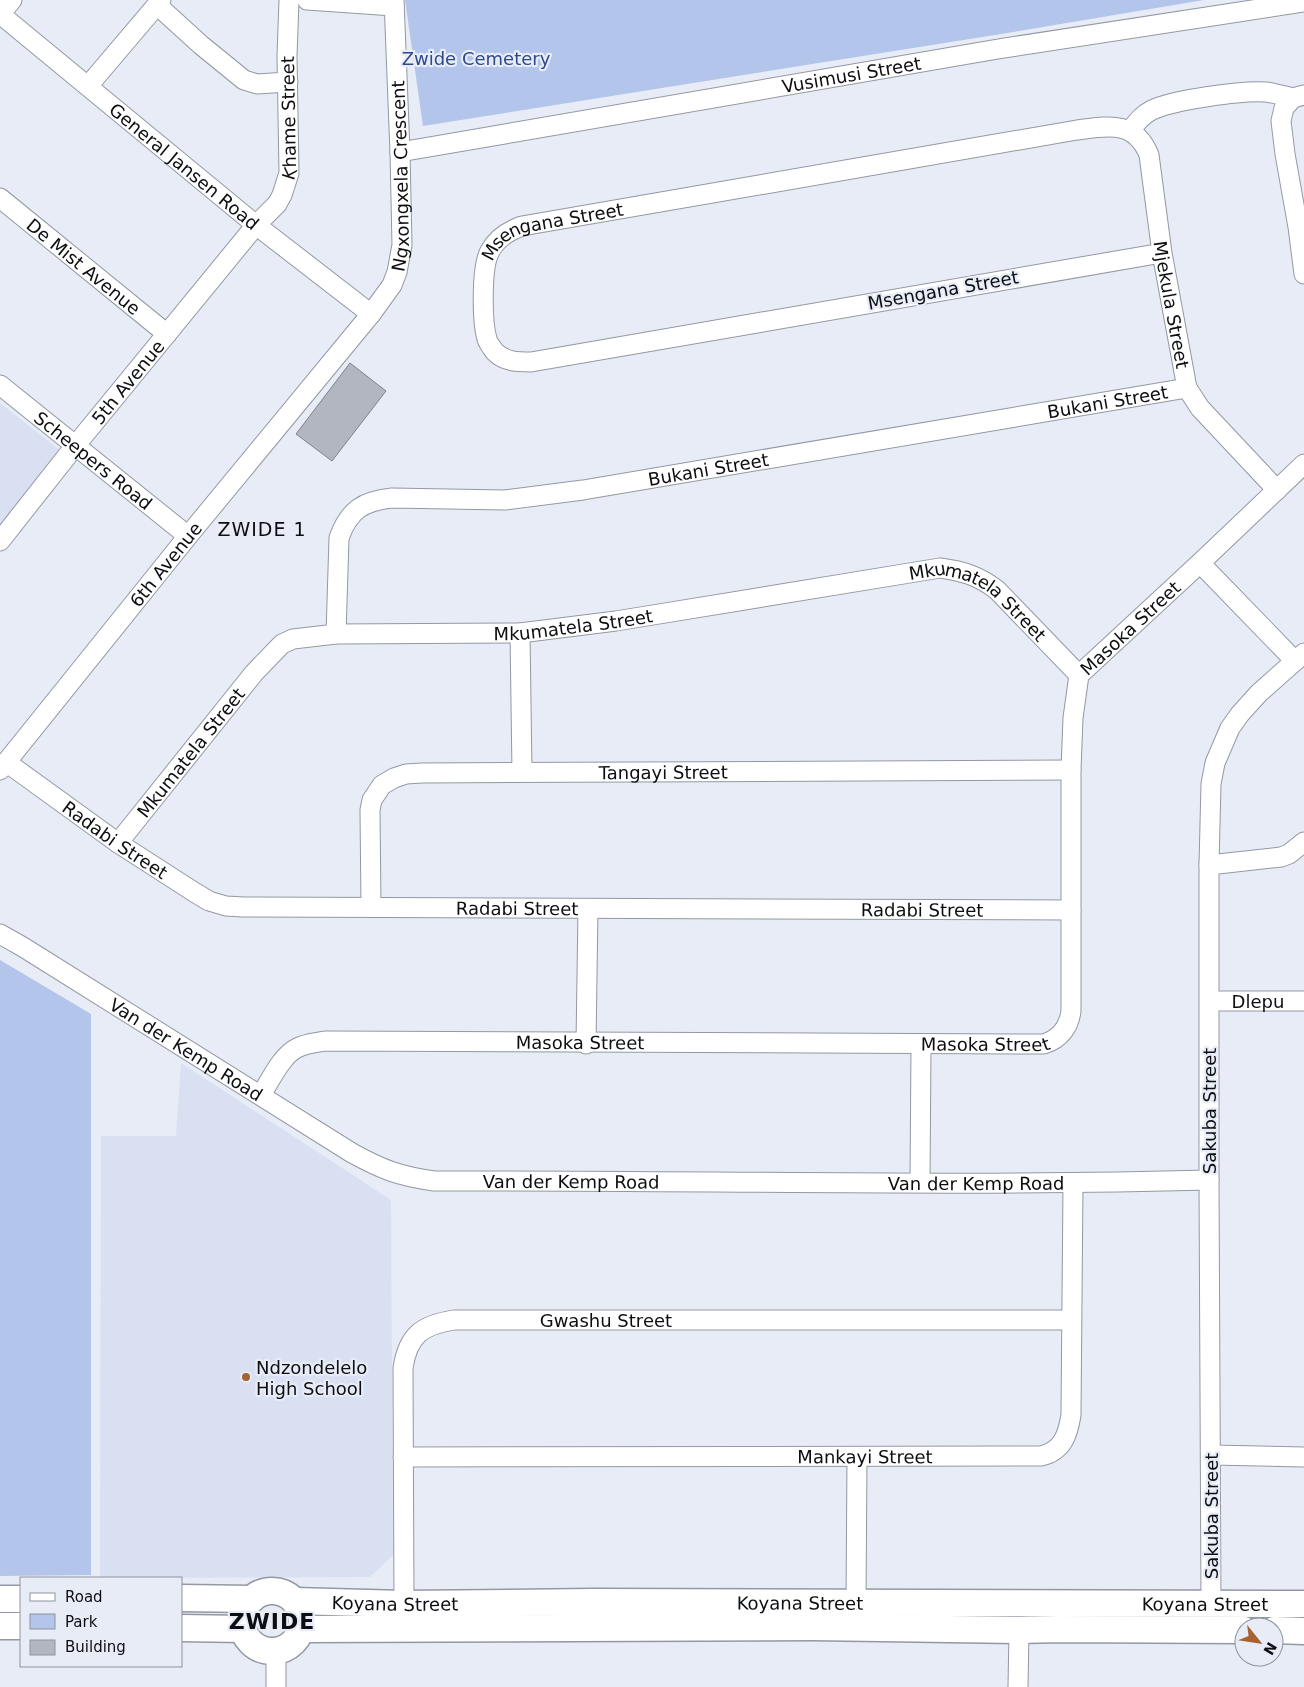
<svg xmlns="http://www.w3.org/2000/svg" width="1304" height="1687" viewBox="0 0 1304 1687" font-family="'DejaVu Sans',sans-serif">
  <rect width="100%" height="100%" fill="#e7ecf7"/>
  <!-- built -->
  <g fill="#d8e0f1">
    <path d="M 0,403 L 61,451 L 0,530 Z"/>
    <path d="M 181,1063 L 391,1200 L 393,1555 L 370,1577 L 100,1578 L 101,1136 L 176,1136 Z"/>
  </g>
  <!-- green -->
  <g fill="#b3c5ea">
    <path d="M 405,0 L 1204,0 L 995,35 L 423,126 Z"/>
    <path d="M 0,960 L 91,1014 L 91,1575 L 0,1576 Z"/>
  </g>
  <!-- building -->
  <path fill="#b1b6c1" stroke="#7d828c" d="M 350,363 L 386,391 L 332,461 L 296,434 Z"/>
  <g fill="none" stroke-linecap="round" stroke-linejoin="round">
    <defs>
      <g id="street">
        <path d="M 307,0 L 394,6"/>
        <path d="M 157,5 L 201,45 L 244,80 L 257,84 L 288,82"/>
        <path id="s1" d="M 0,14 L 256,225 L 371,314"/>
        <path d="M 0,14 L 12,0"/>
        <path d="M 88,86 L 161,0"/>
        <path d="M 1304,95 L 1293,98 L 1284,108 L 1281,121 L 1285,154 L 1298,227 L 1304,274"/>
        <path d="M 1130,131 C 1137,122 1142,115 1152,110 C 1173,100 1243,90 1266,92 C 1275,93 1284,96 1293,98"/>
        <path id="s2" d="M 400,152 L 998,49 L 1304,2"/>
        <path id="s3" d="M 0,198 L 167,334"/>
        <path id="s4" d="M 1162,253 L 531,362 C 518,362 505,362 495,352 C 492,348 488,343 487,339 C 482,322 481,266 490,251 C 497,238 508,231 522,226 L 1077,130 C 1108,126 1135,120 1149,155 L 1162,253 L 1187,388 L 1200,408 L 1277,490"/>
        <path id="s5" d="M 0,385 L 188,536"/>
        <path id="s6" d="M 0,541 L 75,446 L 256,225 L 277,204 L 282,195 L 289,173 L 287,56 L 289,0"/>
        <path d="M 1200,563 L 1295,661"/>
        <path d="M 520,633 L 522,772"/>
        <path id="s7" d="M 336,634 L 339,538 C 349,510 363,501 392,498 L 505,500 L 583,490 L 1187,388"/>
        <path id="s8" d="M 6,762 L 118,843 L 194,892 L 209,901 L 226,906 L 243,907 L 1071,910"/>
        <path id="s9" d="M 0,770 L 188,536 L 371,314 L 392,285 L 397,272 L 402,245 L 400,152 L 394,0"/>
        <path id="s10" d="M 118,843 L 254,673 L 282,644 L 293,639 L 336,634 L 520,633 L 616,621 L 940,568 C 963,571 979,576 997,590 L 1079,675"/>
        <path d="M 1209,865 L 1281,857 L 1289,854 L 1304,842"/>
        <path id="s11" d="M 371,907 L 370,810 L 372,800 L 382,785 L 394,778 L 406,774 L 422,773 L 1071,770"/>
        <path id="s12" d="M 0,934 L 23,947 L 352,1153 C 383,1170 399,1176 434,1181 C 692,1180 951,1187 1209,1180"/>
        <path id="s13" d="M 1210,1001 L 1304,1001"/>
        <path d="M 586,1044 L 588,909"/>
        <path id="s14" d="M 261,1095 C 270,1081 282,1055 297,1048 C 306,1043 315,1043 325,1041 L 1044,1044 C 1060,1039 1069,1027 1071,1011 L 1071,770 L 1073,718 L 1079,675 L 1200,563 L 1304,464"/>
        <path d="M 920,1182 L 921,1045"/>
        <path d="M 1211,1455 L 1304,1457"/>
        <path id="s15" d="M 403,1457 L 1041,1456 C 1063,1451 1068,1434 1071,1415 L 1073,1184"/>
        <path id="s16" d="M 404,1604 L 403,1368 C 408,1335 422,1325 454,1320 L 1071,1320"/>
        <path d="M 856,1604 L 857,1457"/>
        <path d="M 1211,1604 L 1209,1180 L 1209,865 L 1211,784 L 1215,763 L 1230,728 L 1240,714 L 1259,693 L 1304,653"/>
        <path d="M 276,1651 L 276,1687"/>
        <path d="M 1018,1687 L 1019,1630"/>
      </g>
      <g id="secondary">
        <circle cx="272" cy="1621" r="30"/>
        <path d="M 181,1598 L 252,1599"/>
        <path d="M 0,1599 L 21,1599"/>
        <path id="s17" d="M 295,1601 L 404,1604 L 594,1602 L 1304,1604"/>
        <path d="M 0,1626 L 21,1626"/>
        <path d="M 181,1628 L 244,1629"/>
        <path d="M 301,1629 L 812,1627 L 1019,1630 L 1060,1629 L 1244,1630"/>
        <path d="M 1274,1630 L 1304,1631"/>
      </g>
    </defs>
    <!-- street casing -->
    <use href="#street" stroke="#9398a2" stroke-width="21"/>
    <!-- secondary casing -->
    <use href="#secondary" stroke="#9398a2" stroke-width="29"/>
    <!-- street -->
    <use href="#street" stroke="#fff" stroke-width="19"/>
    <!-- secondary -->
    <use href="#secondary" stroke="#fff" stroke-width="26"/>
  </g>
  <!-- markers -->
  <circle fill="#a66232" stroke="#e7ecf7" stroke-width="2" cx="246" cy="1377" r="5"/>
  <g text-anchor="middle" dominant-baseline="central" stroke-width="4.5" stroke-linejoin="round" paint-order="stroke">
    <!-- park labels -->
    <g font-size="18" fill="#2f498e" stroke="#e7ecf7">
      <text x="476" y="58">Zwide Cemetery</text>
    </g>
    <!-- street labels -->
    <g font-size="18" fill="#0c0e11" stroke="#e7ecf7">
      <text stroke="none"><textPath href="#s2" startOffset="458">Vusimusi Street</textPath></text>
      <text stroke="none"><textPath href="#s6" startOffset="525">Khame Street</textPath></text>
      <text stroke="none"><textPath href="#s1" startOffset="239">General Jansen Road</textPath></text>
      <text stroke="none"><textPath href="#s9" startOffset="734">Ngxongxela Crescent</textPath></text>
      <text stroke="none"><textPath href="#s4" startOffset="851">Msengana Street</textPath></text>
      <text stroke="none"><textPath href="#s3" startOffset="108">De Mist Avenue</textPath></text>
      <text transform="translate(943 290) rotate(-10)">Msengana Street</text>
      <text stroke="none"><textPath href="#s4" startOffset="1624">Mjekula Street</textPath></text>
      <text stroke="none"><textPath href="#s6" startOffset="204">5th Avenue</textPath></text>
      <text stroke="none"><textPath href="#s7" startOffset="891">Bukani Street</textPath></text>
      <text stroke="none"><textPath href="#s5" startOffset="120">Scheepers Road</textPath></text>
      <text stroke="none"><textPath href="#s7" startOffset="486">Bukani Street</textPath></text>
      <text stroke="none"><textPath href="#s9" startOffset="264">6th Avenue</textPath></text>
      <text stroke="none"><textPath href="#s10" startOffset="971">Mkumatela Street</textPath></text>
      <text stroke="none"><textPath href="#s10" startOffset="551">Mkumatela Street</textPath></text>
      <text stroke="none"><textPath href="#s14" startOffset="1259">Masoka Street</textPath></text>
      <text stroke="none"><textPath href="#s10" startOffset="116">Mkumatela Street</textPath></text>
      <text stroke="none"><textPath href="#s11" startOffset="409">Tangayi Street</textPath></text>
      <text stroke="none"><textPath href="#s8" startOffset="134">Radabi Street</textPath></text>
      <text stroke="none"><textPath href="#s8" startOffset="555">Radabi Street</textPath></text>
      <text stroke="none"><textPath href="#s8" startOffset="960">Radabi Street</textPath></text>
      <text stroke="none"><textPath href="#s13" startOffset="48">Dlepu</textPath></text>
      <text stroke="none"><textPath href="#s14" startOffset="749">Masoka Street</textPath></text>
      <text stroke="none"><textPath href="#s14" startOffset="344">Masoka Street</textPath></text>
      <text stroke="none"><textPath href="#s12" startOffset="219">Van der Kemp Road</textPath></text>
      <text transform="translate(1209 1111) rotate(-90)">Sakuba Street</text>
      <text stroke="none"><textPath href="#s12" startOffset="639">Van der Kemp Road</textPath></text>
      <text stroke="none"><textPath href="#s12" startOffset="1044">Van der Kemp Road</textPath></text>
      <text stroke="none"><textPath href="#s16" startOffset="465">Gwashu Street</textPath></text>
      <text stroke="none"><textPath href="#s15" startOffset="462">Mankayi Street</textPath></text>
      <text transform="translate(1211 1516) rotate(-90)">Sakuba Street</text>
      <text stroke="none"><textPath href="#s17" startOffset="100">Koyana Street</textPath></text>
      <text stroke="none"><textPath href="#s17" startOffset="505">Koyana Street</textPath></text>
      <text stroke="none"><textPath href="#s17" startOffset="910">Koyana Street</textPath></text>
    </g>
    <!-- poi labels -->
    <g font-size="18" fill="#0c0e11" stroke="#e7ecf7" text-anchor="start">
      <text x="256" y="1367">Ndzondelelo<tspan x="256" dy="21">High School</tspan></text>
    </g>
    <!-- neighbourhood labels -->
    <g font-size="19" letter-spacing="1" fill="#0c0e11" stroke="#e7ecf7">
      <text x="262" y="529">ZWIDE 1</text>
    </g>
    <!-- district labels -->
    <g font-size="22" font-weight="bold" letter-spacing="1" fill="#0c0e11" stroke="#e7ecf7">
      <text x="272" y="1621">ZWIDE</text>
    </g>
  </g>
  <!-- legend -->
  <rect x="20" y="1577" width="162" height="90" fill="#e7ecf7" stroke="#8f939b"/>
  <rect x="30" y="1593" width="25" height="8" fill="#ffffff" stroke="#8f939b"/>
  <text x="65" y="1602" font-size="15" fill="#0c0e11">Road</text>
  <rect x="30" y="1614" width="25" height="15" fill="#b3c5ea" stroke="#8f939b"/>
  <text x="65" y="1627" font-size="15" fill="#0c0e11">Park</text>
  <rect x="30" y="1640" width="25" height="15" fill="#b1b6c1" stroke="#8f939b"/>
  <text x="65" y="1652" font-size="15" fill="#0c0e11">Building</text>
  <!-- north arrow -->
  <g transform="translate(1259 1642) rotate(120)"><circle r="24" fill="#e7ecf7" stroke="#8f939b"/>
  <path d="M0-4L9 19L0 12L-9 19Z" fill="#a66232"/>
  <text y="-8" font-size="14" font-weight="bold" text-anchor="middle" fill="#0c0e11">N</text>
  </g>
</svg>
